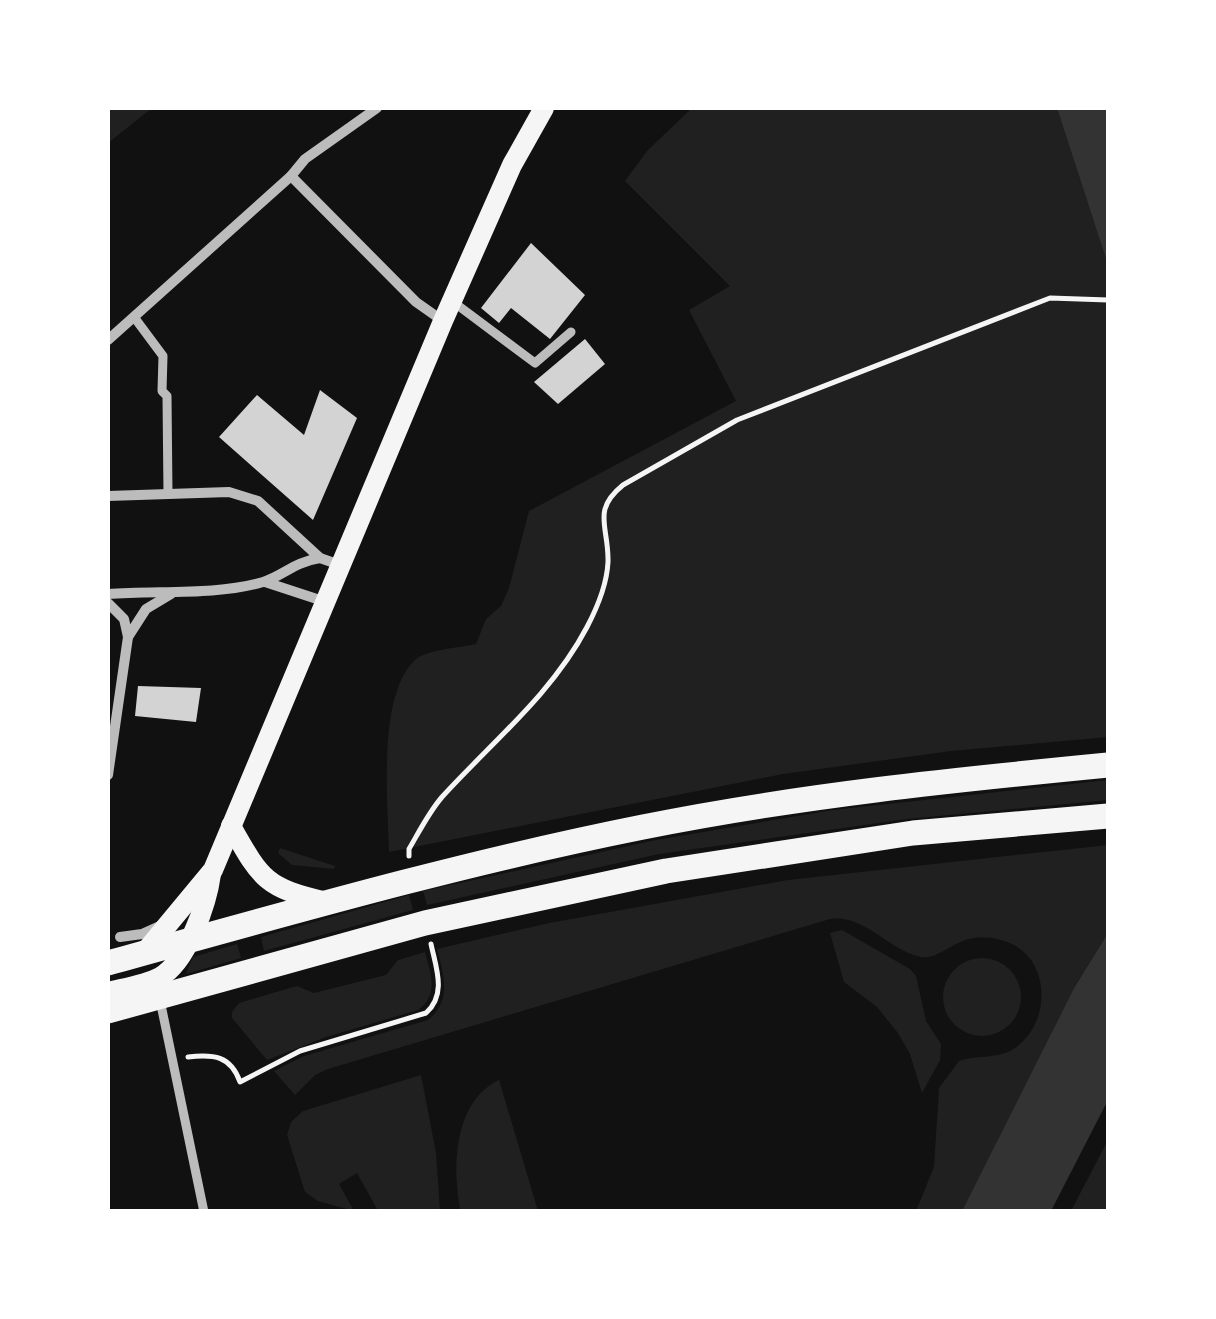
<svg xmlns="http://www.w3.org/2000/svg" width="1216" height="1319" viewBox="0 0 1216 1319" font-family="'Space Grotesk',sans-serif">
  <rect width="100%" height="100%" fill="#111"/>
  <!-- green -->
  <g fill="#202020">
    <path d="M 108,108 L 152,108 L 108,143 Z"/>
    <path d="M 692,108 L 1057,108 L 1108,265 L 1108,737 L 951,751 L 783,774 L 389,852 C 388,804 377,695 415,660 C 427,649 459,648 476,644 L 486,619 L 501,606 L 509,588 L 529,511 L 736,401 L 689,310 L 730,286 L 625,181 L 647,151 Z"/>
    <path d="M 1108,780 L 1108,800 L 907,819 L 659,854 L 427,905 L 423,891 L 656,840 L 833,810 Z"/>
    <path d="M 1108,845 L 1108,933 L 1074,988 L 962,1211 L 916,1211 L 934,1167 L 939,1088 L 959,1061 C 976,1055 996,1059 1012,1050 C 1054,1024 1052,953 1001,940 C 958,928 944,961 921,957 C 889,951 865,914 830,919 L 328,1069 L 315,1075 L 295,1095 L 274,1071 L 304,1056 L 428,1020 C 452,1001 444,975 437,949 L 549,923 L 788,880 Z"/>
    <path d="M 280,848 L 335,866 L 334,869 L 292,865 L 278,853 Z"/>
    <path d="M 409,895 L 413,910 L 264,951 L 261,937 Z"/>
    <path d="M 842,930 L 910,969 L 916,976 L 926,1021 L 941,1044 L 940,1060 L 922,1093 L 910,1054 L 898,1033 L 877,1007 L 844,982 L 830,933 Z"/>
    <path d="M 237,944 L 241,958 L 186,974 L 193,957 Z"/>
    <path d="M 425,952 C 431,974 439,995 418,1010 L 326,1037 L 267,1060 L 232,1018 L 232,1012 L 239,1003 L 297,986 L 314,993 L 386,975 L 398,960 Z"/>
    <circle cx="982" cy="997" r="39"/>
    <path d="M 421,1075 L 436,1153 L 440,1211 L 374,1211 L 377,1209 L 357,1173 L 339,1184 L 354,1211 L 318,1201 L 305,1192 L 287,1135 L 291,1122 L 303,1111 Z"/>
    <path d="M 499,1080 L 538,1211 L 461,1211 L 460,1208 C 452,1166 454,1101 499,1080 Z"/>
    <path d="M 1108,1140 L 1108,1211 L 1071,1211 Z"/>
  </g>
  <!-- water -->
  <g fill="#333">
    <path d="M 1057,108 L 1108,108 L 1108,265 Z"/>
    <path d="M 1108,933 L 1108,1100 L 1051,1211 L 962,1211 L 1074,988 Z"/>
  </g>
  <!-- building -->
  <g fill="#d3d3d3">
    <path d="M 531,243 L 585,295 L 550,339 L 511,308 L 499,323 L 481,308 Z"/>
    <path d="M 585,339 L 605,364 L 558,404 L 534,382 Z"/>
    <path d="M 320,390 L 357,418 L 313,520 L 219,437 L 257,395 L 304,435 Z"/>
    <path d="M 138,686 L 201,688 L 196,722 L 135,716 Z"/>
  </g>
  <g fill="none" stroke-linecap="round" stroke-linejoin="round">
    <!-- path -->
    <g stroke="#f5f5f5" stroke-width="5">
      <path d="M 409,856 L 409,849 C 419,832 429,812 442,797 C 492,742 552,694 587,627 C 597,608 607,583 608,562 C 609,526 591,511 623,485 L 737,420 L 1050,298 L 1108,300"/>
      <path d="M 188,1057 C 214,1054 231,1056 240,1082 L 300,1051 L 426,1013 C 447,994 436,968 431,944"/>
    </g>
    <!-- pedestrian -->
    <g stroke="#bcbcbc" stroke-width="9">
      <path d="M 452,301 L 535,363 L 571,332"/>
      <path d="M 134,317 L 163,356 L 162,391 L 167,396 L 168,494"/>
      <path d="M 160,1000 L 204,1212"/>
    </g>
    <!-- minor -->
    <g stroke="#bcbcbc" stroke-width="10">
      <path d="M 291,176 L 416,302 L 443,321"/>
      <path d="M 108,340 L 291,176 L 305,159 L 377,108"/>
      <path d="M 108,496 L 229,492 L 258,501 L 320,558 L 340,565"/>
      <path d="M 265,582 L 326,602"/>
      <path d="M 108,594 C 157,590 214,596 263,582 C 283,576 294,562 320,558"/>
      <path d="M 108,603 L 124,619 L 128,637"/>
      <path d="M 108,775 L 128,637 L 146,609 L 171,594"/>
      <path d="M 120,937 L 142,934 L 162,925"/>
    </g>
    <!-- secondary -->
    <g stroke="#f5f5f5" stroke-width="20">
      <path d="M 231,826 C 261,879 265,888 327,902"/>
      <path d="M 145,952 L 213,870 L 443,321 L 512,165 L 544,108"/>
      <path d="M 108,992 C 124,988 145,985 160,977 C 187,962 207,904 211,874"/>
    </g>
    <!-- trunk -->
    <g stroke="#f5f5f5" stroke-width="25">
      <path d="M 108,963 C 285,914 462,863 643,827 C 797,796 953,780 1108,765"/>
      <path d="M 108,1011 L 425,923 L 666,871 L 913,833 L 1108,816"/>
    </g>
  </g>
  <!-- border -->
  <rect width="1216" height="1319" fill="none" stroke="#ffffff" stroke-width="220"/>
</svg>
